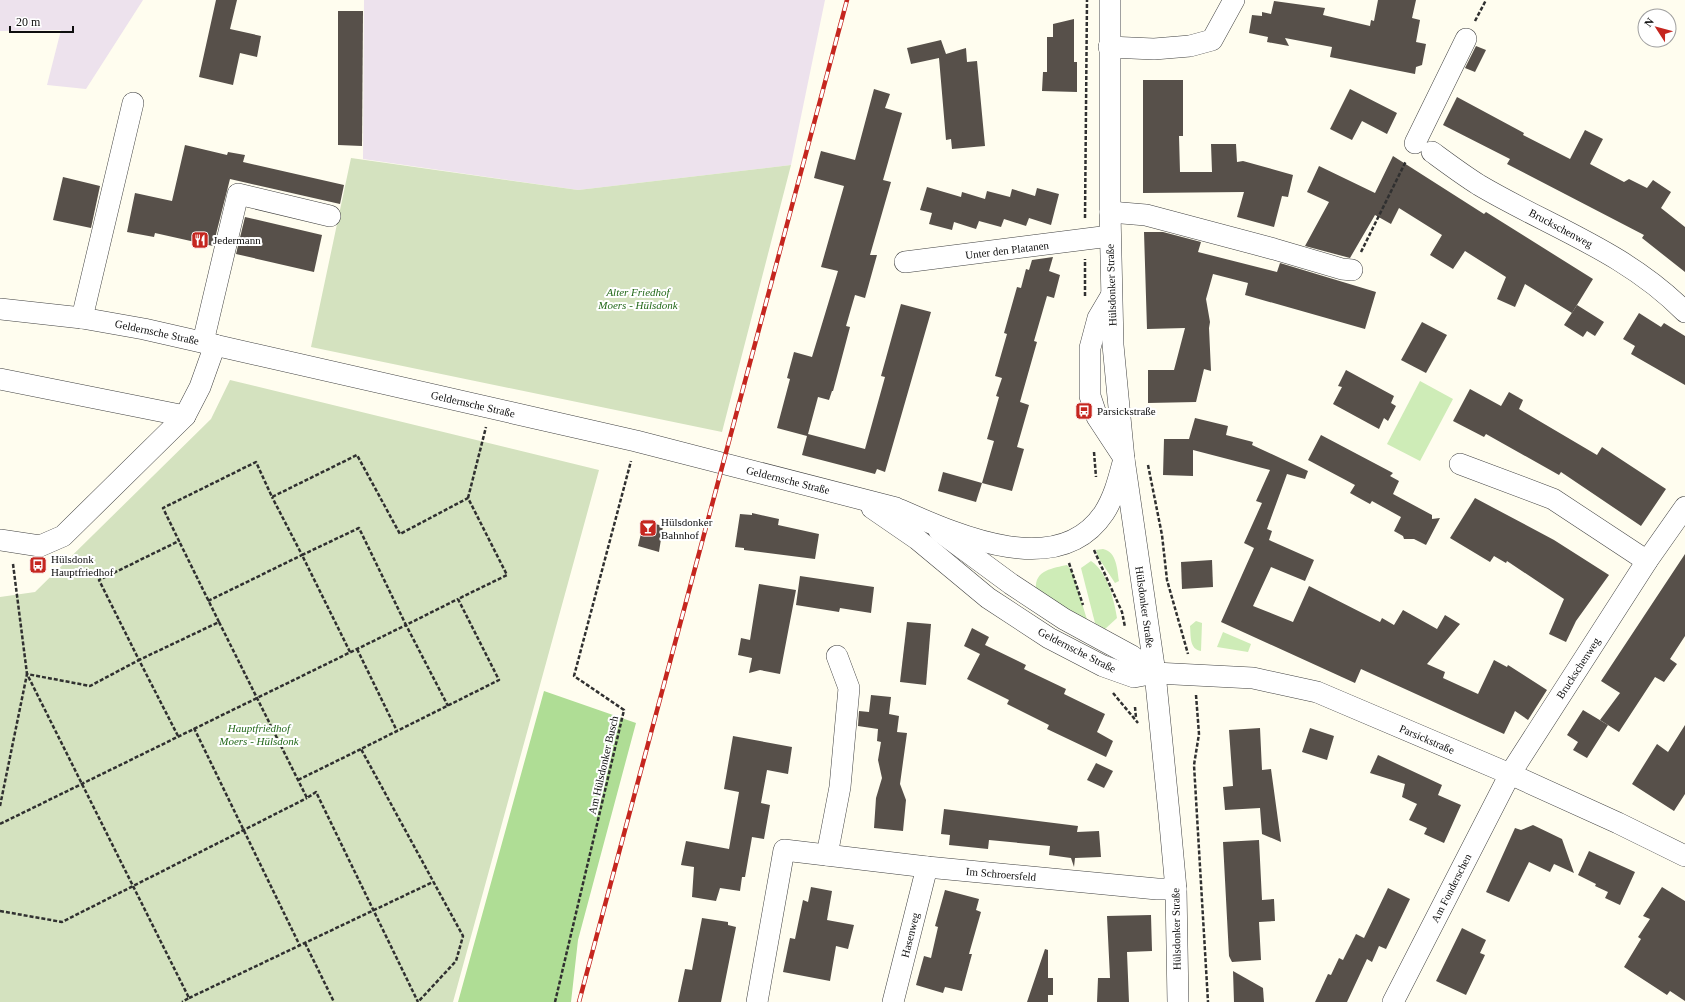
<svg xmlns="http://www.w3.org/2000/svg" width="1685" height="1002" viewBox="0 0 1685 1002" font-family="Georgia,serif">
  <rect width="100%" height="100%" fill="#fffdef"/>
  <!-- industrial -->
  <g fill="#ede2ed">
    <path d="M 0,0 L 143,0 L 86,89 L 47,85 L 61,30 L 0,31 Z"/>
    <path d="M 364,0 L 825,0 L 791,165 L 578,190 L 363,159 Z"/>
  </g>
  <!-- green -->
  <g fill="#ceecb7">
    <path d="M 1420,381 L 1453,399 L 1420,461 L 1387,444 Z"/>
    <path d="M 1103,549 C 1117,552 1117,569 1119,581 L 1115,583 L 1098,557 L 1096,550 Z"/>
    <path d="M 1091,561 C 1108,572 1114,601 1117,618 L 1105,629 L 1095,623 L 1081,568 Z"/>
    <path d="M 1067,565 L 1072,571 L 1089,626 L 1036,589 C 1034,570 1054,568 1067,565 Z"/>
    <path d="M 1196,621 L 1202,623 L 1201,651 C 1189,649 1191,636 1190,626 Z"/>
    <path d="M 1223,632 L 1251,644 L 1248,652 L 1217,647 Z"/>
  </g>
  <!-- forest -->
  <path fill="#afdd95" d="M 544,691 L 636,723 L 578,940 L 571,1002 L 458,1002 Z"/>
  <!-- cemetery -->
  <g fill="#d4e2bf">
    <path d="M 351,158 L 578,190 L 791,165 L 722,432 L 311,347 Z"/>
    <path d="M 230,380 L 599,470 L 453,1002 L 0,1002 L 0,597 L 35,592 L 211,419 Z"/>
  </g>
  <!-- building -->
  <g fill="#57504a">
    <path d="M 216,0 L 237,0 L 230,29 L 261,36 L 257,57 L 240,53 L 233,85 L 199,77 Z"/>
    <path d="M 1378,0 L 1416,0 L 1412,18 L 1420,20 L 1416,42 L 1426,44 L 1422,65 L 1416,67 L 1415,74 L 1330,57 L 1332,47 L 1285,38 L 1289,46 L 1267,42 L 1268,37 L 1249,33 L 1252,15 L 1262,16 L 1262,12 L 1271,14 L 1274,1 L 1325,8 L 1323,15 L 1370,26 L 1371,20 L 1374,21 Z"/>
    <path d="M 338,11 L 363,11 L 362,146 L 338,145 Z"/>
    <path d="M 1074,19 L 1074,62 L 1077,62 L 1077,92 L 1042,91 L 1043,72 L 1047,72 L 1047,37 L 1053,37 L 1053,24 Z"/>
    <path d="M 941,40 L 946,54 L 966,48 L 967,62 L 977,61 L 985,146 L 952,149 L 951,139 L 946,140 L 939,58 L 911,64 L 907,48 Z"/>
    <path d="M 1476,46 L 1486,50 L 1475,72 L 1465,68 Z"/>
    <path d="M 1143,80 L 1183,80 L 1183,136 L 1179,136 L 1180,172 L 1212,172 L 1211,144 L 1236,144 L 1237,162 L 1243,161 L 1293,175 L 1288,197 L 1282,196 L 1274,227 L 1237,217 L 1244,192 L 1143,193 Z"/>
    <path d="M 874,89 L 890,94 L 885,108 L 902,113 L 883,180 L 891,182 L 870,255 L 877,255 L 865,298 L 855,295 L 846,326 L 850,327 L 833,391 L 832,391 L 829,400 L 818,397 L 808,434 L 865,449 L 885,377 L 881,376 L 901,304 L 931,312 L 885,472 L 877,469 L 875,474 L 802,455 L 807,436 L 777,428 L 790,379 L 787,378 L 794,352 L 812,357 L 838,271 L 821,267 L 844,186 L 814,178 L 818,162 L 821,151 L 855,160 Z"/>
    <path d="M 1350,89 L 1397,113 L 1387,134 L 1362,121 L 1352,140 L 1330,129 Z"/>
    <path d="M 1457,97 L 1524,133 L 1523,135 L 1570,159 L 1585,130 L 1603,139 L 1590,164 L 1624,182 L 1629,179 L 1647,188 L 1653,180 L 1671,192 L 1661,208 L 1685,227 L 1685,272 L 1642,238 L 1644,235 L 1507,164 L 1510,159 L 1443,125 Z"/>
    <path d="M 185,145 L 227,155 L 228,152 L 245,155 L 243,162 L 344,185 L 340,204 L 230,179 L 213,246 L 155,233 L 154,237 L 127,232 L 135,193 L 172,201 Z"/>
    <path d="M 1393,156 L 1484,214 L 1486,212 L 1593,279 L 1572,313 L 1525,284 L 1515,307 L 1497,299 L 1506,277 L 1465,251 L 1453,269 L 1430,255 L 1442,235 L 1399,208 L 1391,224 L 1375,215 L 1350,258 L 1305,246 L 1329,202 L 1307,192 L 1319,166 L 1375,193 Z"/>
    <path d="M 63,177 L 100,186 L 91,228 L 53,220 Z"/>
    <path d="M 927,187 L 961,197 L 962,192 L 985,199 L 987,191 L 1010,197 L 1012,189 L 1035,196 L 1037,188 L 1059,194 L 1051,225 L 1029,218 L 1026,226 L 1004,219 L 1001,227 L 979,221 L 976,229 L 954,222 L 952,230 L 929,224 L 932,213 L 920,210 Z"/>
    <path d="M 245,217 L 322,235 L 314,272 L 236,254 Z"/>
    <path d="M 1144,232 L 1163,232 L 1201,242 L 1198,252 L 1277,272 L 1280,263 L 1376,292 L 1365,329 L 1245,295 L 1248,283 L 1213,274 L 1206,299 L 1210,322 L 1209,328 L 1211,371 L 1204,369 L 1196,402 L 1148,403 L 1148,370 L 1174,370 L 1185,328 L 1147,329 Z"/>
    <path d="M 1053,257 L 1049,271 L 1060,275 L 1054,298 L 1047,296 L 1034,341 L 1037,342 L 1020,402 L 1029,405 L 1017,447 L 1024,449 L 1012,491 L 982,483 L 994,441 L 987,439 L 999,397 L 996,396 L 1002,378 L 995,376 L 1007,334 L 1004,333 L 1017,287 L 1021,288 L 1026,269 L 1029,270 L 1032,260 Z"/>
    <path d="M 1577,305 L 1604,322 L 1595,336 L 1587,331 L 1583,337 L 1564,325 Z"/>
    <path d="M 1639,313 L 1661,327 L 1664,323 L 1685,336 L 1685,385 L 1631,354 L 1635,346 L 1623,339 Z"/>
    <path d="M 1422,322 L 1447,335 L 1426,373 L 1401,360 Z"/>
    <path d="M 1346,370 L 1394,396 L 1391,403 L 1396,406 L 1388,421 L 1384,418 L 1379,429 L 1333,404 L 1342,387 L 1338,386 Z"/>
    <path d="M 1470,389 L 1501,406 L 1509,392 L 1523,400 L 1519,409 L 1597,455 L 1602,447 L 1666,489 L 1641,526 L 1561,472 L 1559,475 L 1486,434 L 1484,437 L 1453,421 Z"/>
    <path d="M 1195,418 L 1228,426 L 1226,435 L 1253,442 L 1252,445 L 1308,471 L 1305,479 L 1287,474 L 1267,529 L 1272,531 L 1269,540 L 1314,560 L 1305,581 L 1271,567 L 1253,606 L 1293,622 L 1309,586 L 1380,622 L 1382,618 L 1394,625 L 1403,610 L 1437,629 L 1445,615 L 1460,624 L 1427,664 L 1445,672 L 1443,678 L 1478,694 L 1494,660 L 1507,667 L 1508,665 L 1547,690 L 1528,720 L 1515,711 L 1504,734 L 1361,669 L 1355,683 L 1221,622 L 1254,548 L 1244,543 L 1262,503 L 1256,501 L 1270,470 L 1193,450 L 1193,476 L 1163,475 L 1164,439 L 1189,439 Z"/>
    <path d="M 1321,435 L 1393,473 L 1390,476 L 1399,481 L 1393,494 L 1432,515 L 1432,519 L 1440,518 L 1426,545 L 1414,539 L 1404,539 L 1403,536 L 1394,531 L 1401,517 L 1372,501 L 1370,504 L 1350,493 L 1355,485 L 1308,460 Z"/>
    <path d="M 943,472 L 982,483 L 976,502 L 938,491 Z"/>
    <path d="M 1475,498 L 1554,540 L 1609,575 L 1576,621 L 1566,642 L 1549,634 L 1564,599 L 1507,561 L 1506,563 L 1494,556 L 1490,562 L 1450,538 Z"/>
    <path d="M 752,513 L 779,519 L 778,525 L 819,534 L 815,559 L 744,550 L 744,548 L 735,547 L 740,514 L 752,515 Z"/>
    <path d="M 644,521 L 663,526 L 659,552 L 638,546 Z"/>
    <path d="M 1685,554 L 1685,636 L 1670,659 L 1677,664 L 1664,682 L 1655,677 L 1619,732 L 1600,720 L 1620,693 L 1601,681 Z"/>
    <path d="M 1212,560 L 1213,587 L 1182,589 L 1181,562 Z"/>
    <path d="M 800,576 L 874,587 L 871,613 L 840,608 L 839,612 L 796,605 Z"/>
    <path d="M 759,584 L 796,590 L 780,674 L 760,670 L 749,673 L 752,658 L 738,655 L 741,638 L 750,640 Z"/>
    <path d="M 907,622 L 931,624 L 926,685 L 900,682 Z"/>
    <path d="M 972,628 L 989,637 L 985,645 L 1026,665 L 1024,669 L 1066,689 L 1064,694 L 1105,714 L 1097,732 L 1113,741 L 1106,757 L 1047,729 L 1049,725 L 1007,704 L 1009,700 L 967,679 L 980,654 L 964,646 Z"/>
    <path d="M 871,695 L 891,697 L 889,714 L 899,716 L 897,732 L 907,733 L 900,784 L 906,800 L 903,831 L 874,828 L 876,798 L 882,778 L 878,760 L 881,742 L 877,741 L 878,729 L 858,726 L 859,711 L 869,712 Z"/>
    <path d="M 1583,710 L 1608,725 L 1587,758 L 1573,750 L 1578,742 L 1567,735 Z"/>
    <path d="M 1685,725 L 1685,794 L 1674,811 L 1632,784 L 1657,744 L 1668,752 Z"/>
    <path d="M 1260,728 L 1262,770 L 1271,769 L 1281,842 L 1262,834 L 1260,808 L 1225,810 L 1223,787 L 1233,786 L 1229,730 Z"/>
    <path d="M 1310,728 L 1334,736 L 1327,760 L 1302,752 Z"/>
    <path d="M 733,736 L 792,747 L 788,774 L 767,770 L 761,803 L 770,805 L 764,839 L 752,837 L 745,877 L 742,877 L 740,891 L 720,888 L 716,901 L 692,897 L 694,867 L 681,865 L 686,841 L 729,849 L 739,792 L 724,789 Z"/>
    <path d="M 1378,755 L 1442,785 L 1438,795 L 1461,805 L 1444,843 L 1424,834 L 1427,828 L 1409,820 L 1417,804 L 1402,797 L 1405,784 L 1370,773 Z"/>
    <path d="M 1096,763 L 1113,771 L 1104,788 L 1087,780 Z"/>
    <path d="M 944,809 L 1078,826 L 1077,832 L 1099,831 L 1101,857 L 1075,858 L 1074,867 L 1071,858 L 1049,855 L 1050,846 L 989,840 L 988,849 L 949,845 L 950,835 L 941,834 Z"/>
    <path d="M 1533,825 L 1562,839 L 1574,873 L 1554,864 L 1550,872 L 1529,862 L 1509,902 L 1486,892 L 1515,828 L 1521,830 Z"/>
    <path d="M 1259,840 L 1262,900 L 1274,899 L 1275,921 L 1259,922 L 1261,960 L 1232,962 L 1229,956 L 1223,842 Z"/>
    <path d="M 1589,851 L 1635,872 L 1620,905 L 1605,898 L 1608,892 L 1595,886 L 1596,884 L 1578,875 Z"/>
    <path d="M 811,887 L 832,891 L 827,920 L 854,925 L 848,949 L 836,946 L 830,981 L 783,972 L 790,938 L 795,939 L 803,900 L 808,902 Z"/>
    <path d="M 1662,887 L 1685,901 L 1685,1001 L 1670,991 L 1667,995 L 1624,967 L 1641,939 L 1638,937 L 1650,919 L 1643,916 Z"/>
    <path d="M 1388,888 L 1410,899 L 1386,949 L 1379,946 L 1372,962 L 1367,959 L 1347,1002 L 1315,1002 L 1328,974 L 1331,975 L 1339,958 L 1343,960 L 1356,934 L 1364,938 Z"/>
    <path d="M 945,890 L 979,899 L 976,910 L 981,912 L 969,954 L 972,954 L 962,991 L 945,987 L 943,993 L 916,985 L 924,956 L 931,958 L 938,927 L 935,926 Z"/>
    <path d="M 1151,915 L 1152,951 L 1127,952 L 1129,1002 L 1097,1002 L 1098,978 L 1110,978 L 1107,916 Z"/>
    <path d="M 702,918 L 728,922 L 728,925 L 736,927 L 721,1002 L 678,1002 L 685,969 L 692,970 Z"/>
    <path d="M 1462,928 L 1486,940 L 1480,953 L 1485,955 L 1466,995 L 1436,981 Z"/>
    <path d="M 1045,949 L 1048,950 L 1048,978 L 1053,978 L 1053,995 L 1048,995 L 1048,1002 L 1027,1002 Z"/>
    <path d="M 1233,971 L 1263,988 L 1264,1002 L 1234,1002 Z"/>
  </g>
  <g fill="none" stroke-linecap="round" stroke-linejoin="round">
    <defs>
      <g id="minor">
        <path d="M 1110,0 L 1110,212 L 1113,345 L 1124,459 L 1155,673 L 1169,813 L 1176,889 L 1178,1002"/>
        <path d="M 1109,47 L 1154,49 L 1190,46 L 1212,40 L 1234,0"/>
        <path d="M 1415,143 L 1466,39"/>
        <path d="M 1432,152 C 1447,163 1463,175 1479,185 C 1550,227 1626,252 1685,312"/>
        <path d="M 1110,212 L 1146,215 L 1274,249 L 1342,269 L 1352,270"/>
        <path d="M 905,262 L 1110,236"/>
        <path d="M 1111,296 L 1098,318 L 1090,348 L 1090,396 L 1097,417 L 1122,455"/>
        <path d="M 0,309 L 82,318 L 144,329 L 636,441 L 896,508 C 955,534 1058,582 1104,513 C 1115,496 1119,477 1124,459"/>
        <path d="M 82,318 L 133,103"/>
        <path d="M 203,342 L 238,194 L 330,216"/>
        <path d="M 0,379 L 185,416"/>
        <path d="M 1460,464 L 1553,499 L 1647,561"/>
        <path d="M 872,508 L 917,539 L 988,598 L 1049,638 L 1103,666 L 1134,677 L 1155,673 L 1253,678 L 1317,692 L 1510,774 L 1618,823 L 1685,856"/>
        <path d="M 939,531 L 1011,584 L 1064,619 L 1132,656 L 1155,673"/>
        <path d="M 0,540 L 40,546 L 63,536 L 185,416 L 200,387 L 215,345"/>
        <path d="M 827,855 L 840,787 L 849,688 L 837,656"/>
        <path d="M 757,1002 L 784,850 L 927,867 L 1157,889 L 1176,889"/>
        <path d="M 893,1002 L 927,867"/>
        <path d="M 1393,1002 L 1510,774 L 1647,561 L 1685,507"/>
      </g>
    </defs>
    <!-- minor casing -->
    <use href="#minor" stroke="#414141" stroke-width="22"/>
    <!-- path -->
    <g stroke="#303030" stroke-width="2.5" stroke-dasharray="4 2" stroke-linecap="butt">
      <path d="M 1475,21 L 1486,0"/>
      <path d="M 1085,218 L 1087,0"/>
      <path d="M 1361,252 L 1406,161"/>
      <path d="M 1085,296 L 1085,259"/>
      <path d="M 1094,452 L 1096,477"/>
      <path d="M 1148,465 L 1162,535 L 1167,580 L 1188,654"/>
      <path d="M 468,498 L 486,427"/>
      <path d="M 1094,550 L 1122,612 L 1125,627"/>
      <path d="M 1069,563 L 1083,605"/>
      <path d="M 13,564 L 27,674 L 189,998 L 182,1002"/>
      <path d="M 208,601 L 302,555 L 272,497"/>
      <path d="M 219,622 L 307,798 L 316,792 L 418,1002"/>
      <path d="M 357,649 L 397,731"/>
      <path d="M 350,652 L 302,555 L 359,528 L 406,625 L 458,599"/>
      <path d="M 1113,693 L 1138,723"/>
      <path d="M 1196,695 L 1199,734 L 1194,765 L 1208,1002"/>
      <path d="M 1135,707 L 1136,718"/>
      <path d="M 194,728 L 300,946"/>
      <path d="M 178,736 L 139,660 L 219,622 L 179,541"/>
      <path d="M 298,780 L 361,749"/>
      <path d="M 0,806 L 27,674 L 90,686 L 139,660 L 99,580 L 179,541 L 163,508 L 256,462 L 272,497 L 357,455 L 400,534 L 468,498 L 507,575 L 458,599 L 499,680 L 361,749 L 463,936 L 456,961 L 418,1002"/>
      <path d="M 0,824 L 406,625 L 448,706"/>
      <path d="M 0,911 L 62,922 L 307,798"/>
      <path d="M 305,943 L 334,1002"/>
      <path d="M 189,998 L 433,882"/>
      <path d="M 555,1002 L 624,710 L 574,676 L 631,461"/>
    </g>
    <!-- minor -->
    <use href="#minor" stroke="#fff" stroke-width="21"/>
    <defs>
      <path id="rail" d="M 579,1002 L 847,0"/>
    </defs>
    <!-- rail casing -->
    <use href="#rail" stroke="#c5261f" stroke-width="4.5"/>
    <!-- rail -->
    <use href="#rail" stroke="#fff" stroke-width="3" stroke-dasharray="9" stroke-linecap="butt"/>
  </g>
  <!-- icons -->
  <defs>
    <symbol id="restaurant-square" viewBox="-11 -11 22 22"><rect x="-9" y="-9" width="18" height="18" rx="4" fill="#c5261f" stroke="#fff"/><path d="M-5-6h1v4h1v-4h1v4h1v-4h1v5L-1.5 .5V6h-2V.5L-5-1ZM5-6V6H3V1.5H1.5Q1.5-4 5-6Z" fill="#fff"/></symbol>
    <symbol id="bus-square" viewBox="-11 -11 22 22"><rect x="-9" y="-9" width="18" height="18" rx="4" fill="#c5261f" stroke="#fff"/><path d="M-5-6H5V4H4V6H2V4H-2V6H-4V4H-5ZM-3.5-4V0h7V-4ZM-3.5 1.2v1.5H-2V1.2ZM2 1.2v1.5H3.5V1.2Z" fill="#fff"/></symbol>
    <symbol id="bar-square" viewBox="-11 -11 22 22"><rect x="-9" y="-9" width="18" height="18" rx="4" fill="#c5261f" stroke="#fff"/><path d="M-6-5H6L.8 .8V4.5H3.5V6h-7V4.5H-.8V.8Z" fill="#fff"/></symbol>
  </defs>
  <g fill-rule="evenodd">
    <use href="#restaurant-square" x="190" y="230" width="20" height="20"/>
    <use href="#bus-square" x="1074" y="401" width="20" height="20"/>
    <use href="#bar-square" x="638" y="518" width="20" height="20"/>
    <use href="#bus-square" x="28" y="555" width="20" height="20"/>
  </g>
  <g text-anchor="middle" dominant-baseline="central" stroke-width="4" stroke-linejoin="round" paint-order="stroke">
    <!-- street labels -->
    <g font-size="11" fill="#0e0e0e" stroke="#fff">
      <text transform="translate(1561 228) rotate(28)">Bruckschenweg</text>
      <text transform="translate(1007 250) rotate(-7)">Unter den Platanen</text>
      <text transform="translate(1111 285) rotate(-92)">Hülsdonker Straße</text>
      <text transform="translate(157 332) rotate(12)">Geldernsche Straße</text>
      <text transform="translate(473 404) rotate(13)">Geldernsche Straße</text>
      <text transform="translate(788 480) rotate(14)">Geldernsche Straße</text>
      <text transform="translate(1145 607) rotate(82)">Hülsdonker Straße</text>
      <text transform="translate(1077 650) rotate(27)">Geldernsche Straße</text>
      <text transform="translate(1578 668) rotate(-57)">Bruckschenweg</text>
      <text transform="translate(1427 739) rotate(23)">Parsickstraße</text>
      <text transform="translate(603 765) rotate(-77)">Am Hülsdonker Busch</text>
      <text transform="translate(1001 874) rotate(5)">Im Schroersfeld</text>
      <text transform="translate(1451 888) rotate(-63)">Am Fonderschen</text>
      <text transform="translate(1176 929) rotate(-91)">Hülsdonker Straße</text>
      <text transform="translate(910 935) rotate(-76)">Hasenweg</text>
    </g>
    <!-- poi labels -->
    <g font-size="11" fill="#0e0e0e" stroke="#fff" text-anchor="start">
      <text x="213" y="240">Jedermann</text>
      <text x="1097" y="411">Parsickstraße</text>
      <text x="661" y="522">Hülsdonker<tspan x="661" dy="13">Bahnhof</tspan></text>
      <text x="51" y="559">Hülsdonk<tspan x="51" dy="13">Hauptfriedhof</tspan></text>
    </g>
    <!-- park labels -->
    <g font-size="11" font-style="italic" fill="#24691b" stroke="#fff">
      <text x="638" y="292">Alter Friedhof<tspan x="638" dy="13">Moers - Hülsdonk</tspan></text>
      <text x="259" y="728">Hauptfriedhof<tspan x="259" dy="13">Moers - Hülsdonk</tspan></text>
    </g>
  </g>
  <!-- north arrow -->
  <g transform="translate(1657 28) rotate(306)"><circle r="19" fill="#ffffff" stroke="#9f9f9f"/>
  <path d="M0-3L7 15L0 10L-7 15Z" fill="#c5261f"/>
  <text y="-6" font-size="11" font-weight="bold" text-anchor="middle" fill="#0e0e0e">N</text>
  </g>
  <!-- scale -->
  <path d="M10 26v6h63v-6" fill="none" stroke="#0e0e0e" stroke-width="2"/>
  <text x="16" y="26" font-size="12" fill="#0e0e0e" stroke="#ffffff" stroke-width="3" paint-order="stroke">20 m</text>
</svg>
